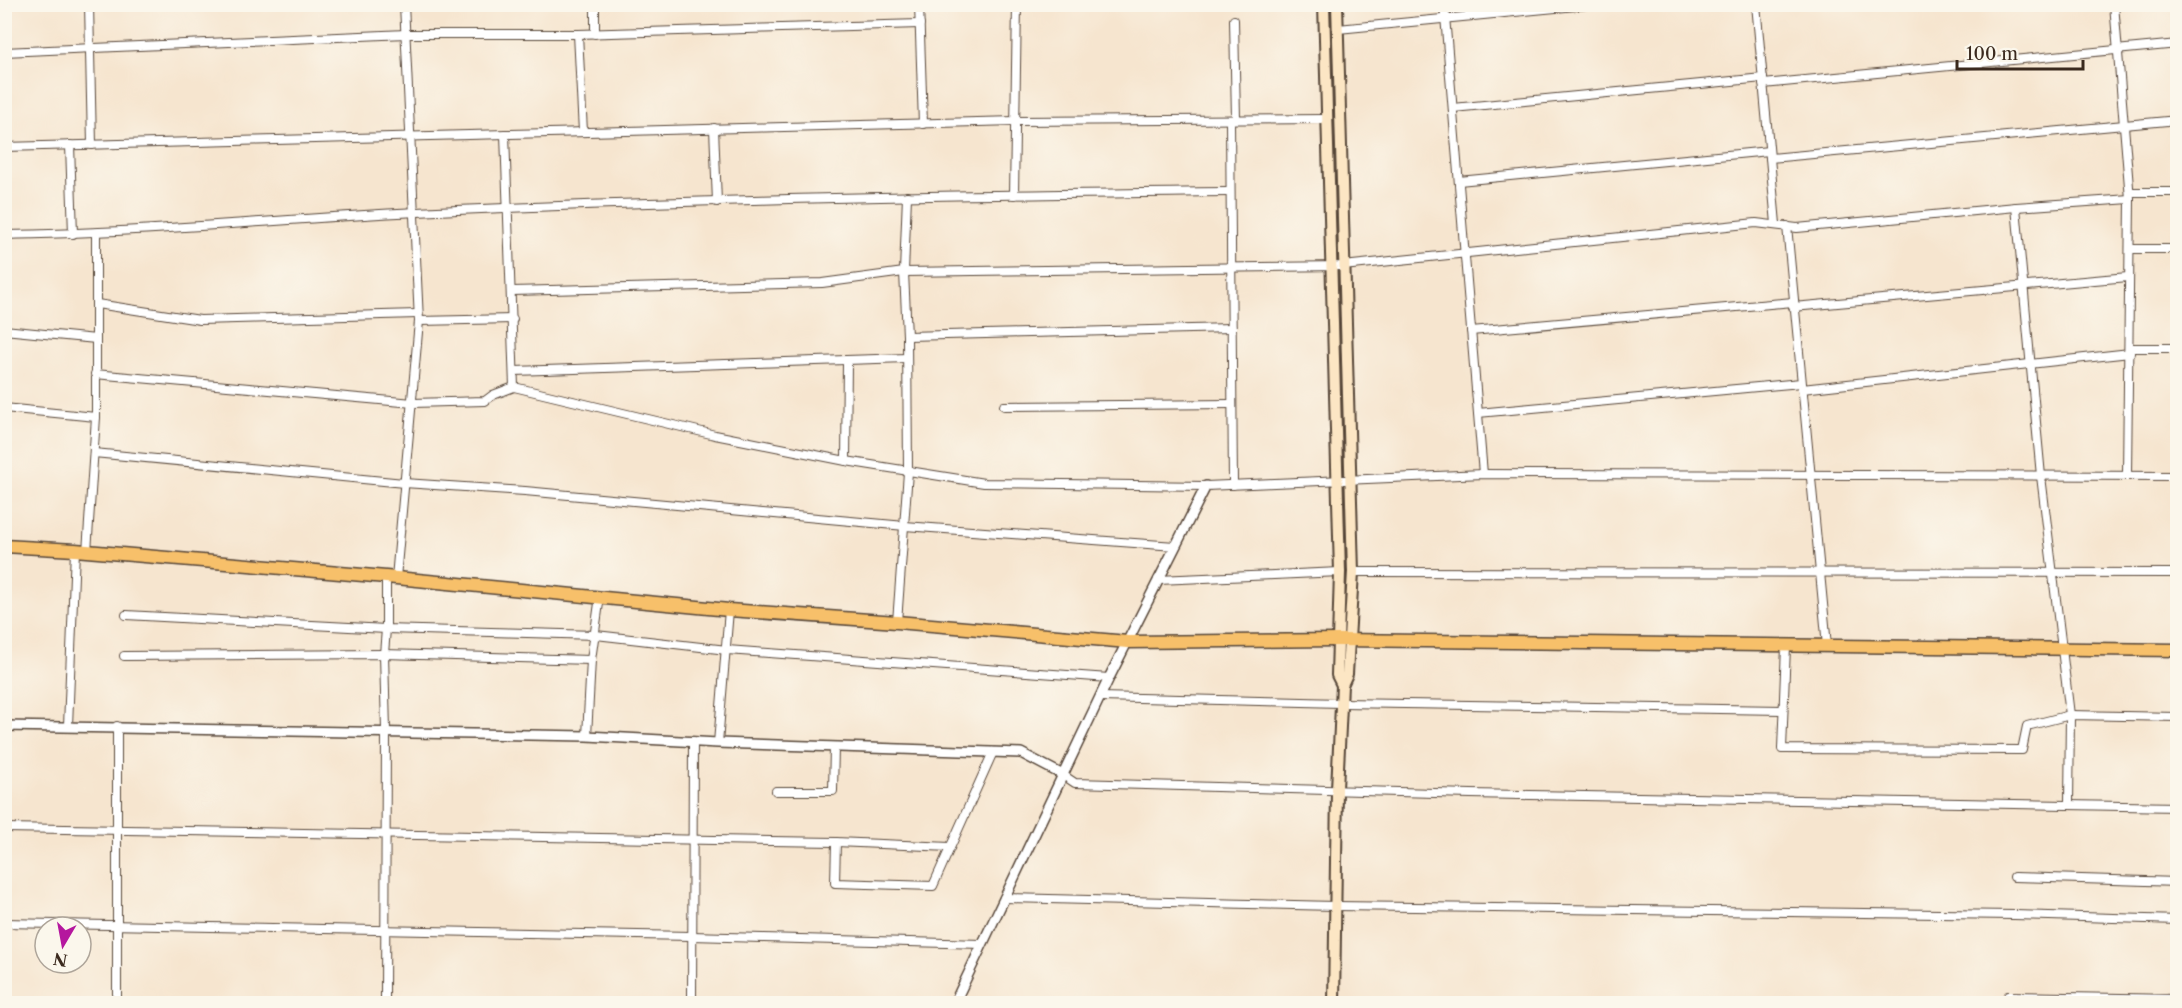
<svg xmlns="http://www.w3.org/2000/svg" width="2182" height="1008" viewBox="0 0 2182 1008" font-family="'Libre Caslon Text',serif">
  <rect width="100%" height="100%" fill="#fbf7ec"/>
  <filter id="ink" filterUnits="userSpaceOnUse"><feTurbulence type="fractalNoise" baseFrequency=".0167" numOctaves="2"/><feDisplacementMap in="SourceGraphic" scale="12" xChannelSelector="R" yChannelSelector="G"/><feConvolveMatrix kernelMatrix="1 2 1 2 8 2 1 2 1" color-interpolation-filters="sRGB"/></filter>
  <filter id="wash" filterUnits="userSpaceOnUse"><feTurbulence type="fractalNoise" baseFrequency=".008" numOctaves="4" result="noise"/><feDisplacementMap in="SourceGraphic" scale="24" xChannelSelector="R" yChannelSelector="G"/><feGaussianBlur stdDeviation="1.35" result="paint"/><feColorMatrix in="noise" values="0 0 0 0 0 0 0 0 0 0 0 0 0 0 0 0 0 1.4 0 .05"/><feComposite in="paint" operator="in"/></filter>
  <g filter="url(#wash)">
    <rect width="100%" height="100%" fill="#f6e5cf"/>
  </g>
  <g filter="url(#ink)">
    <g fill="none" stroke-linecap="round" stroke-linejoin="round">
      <defs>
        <g id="minor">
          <path d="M 89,4 L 92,145"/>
          <path d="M 595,4 L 595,34"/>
          <path d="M 919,4 L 923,124"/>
          <path d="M 1444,4 L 1483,474"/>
          <path d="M 1756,4 L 1776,224"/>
          <path d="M 2114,4 L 2130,199 L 2127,476"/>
          <path d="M 1234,20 L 1236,119"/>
          <path d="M 1338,29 L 1597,4"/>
          <path d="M 578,34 L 583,132"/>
          <path d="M 4,52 L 406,34 L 578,34 L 920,24"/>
          <path d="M 1763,84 L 2178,44"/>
          <path d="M 1453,108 L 1763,78"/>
          <path d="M 1230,120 L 1233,485"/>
          <path d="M 714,128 L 717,202"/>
          <path d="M 505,134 L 514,387"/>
          <path d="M 70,145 L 73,234"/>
          <path d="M 4,147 L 1016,121 L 1327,119"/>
          <path d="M 1770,158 L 2178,120"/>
          <path d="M 1459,181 L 1769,151"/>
          <path d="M 2130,192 L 2178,192"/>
          <path d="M 1014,195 L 1017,4"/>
          <path d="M 2016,207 L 2041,476 L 2070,715 L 2069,805"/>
          <path d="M 1787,226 L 1827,646"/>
          <path d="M 4,235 C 142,233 279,219 417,212 C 688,199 959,195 1230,192"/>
          <path d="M 2130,249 L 2178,249"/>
          <path d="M 512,291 L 822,283 L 904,272 L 1343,266 L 1756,223 L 1797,228 L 2016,207 L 2130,199"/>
          <path d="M 97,304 L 200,320 L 418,314"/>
          <path d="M 1793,307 L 2128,277"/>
          <path d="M 419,321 L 513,319"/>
          <path d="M 4,330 L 96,339"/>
          <path d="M 1471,331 L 1793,302"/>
          <path d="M 907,336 L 1232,328"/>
          <path d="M 2130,348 L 2178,348"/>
          <path d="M 514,371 L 907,358"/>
          <path d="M 95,374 L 413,403 L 485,401 L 493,395 L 514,387 L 715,435 L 846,461 L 984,483 L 1206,486 L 1483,474 L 2178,476"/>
          <path d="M 1802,389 L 2130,353"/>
          <path d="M 1004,406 L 1232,404"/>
          <path d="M 4,408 L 96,417"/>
          <path d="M 1478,413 L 1801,383"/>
          <path d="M 94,453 L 404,483 L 525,491 L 905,526 L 1175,546"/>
          <path d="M 846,461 L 847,361"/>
          <path d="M 87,552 L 96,417 L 96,233"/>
          <path d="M 1353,572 L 2178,573"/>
          <path d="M 396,578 L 419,321 L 404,4"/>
          <path d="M 1158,580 L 1340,572"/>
          <path d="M 126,615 L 386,629 L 596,635 L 727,650 L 1109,678"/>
          <path d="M 897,622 L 908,472 L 907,336 L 904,272 L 907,196"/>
          <path d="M 1786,646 L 1782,749 L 2022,750 L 2027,726 L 2070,715 L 2178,717"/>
          <path d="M 124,656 L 384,654 L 591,660"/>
          <path d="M 1100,697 L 1341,703 L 1783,710"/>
          <path d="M 68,726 L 75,550"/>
          <path d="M 117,726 L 117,1004"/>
          <path d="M 587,736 L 591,660 L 600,596"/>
          <path d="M 718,743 L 729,610"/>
          <path d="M 1063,775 L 1075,783 L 1471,794 L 2178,807"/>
          <path d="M 776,791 L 833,791 L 834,747"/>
          <path d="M 4,828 L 836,842 L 950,847"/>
          <path d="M 836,842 L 835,883 L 933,886 L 993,752"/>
          <path d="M 2014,877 L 2178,882"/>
          <path d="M 1004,898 L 1335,906 L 2014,915 L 2178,920"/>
          <path d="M 4,923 L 692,936 L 982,944"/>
          <path d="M 2008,996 L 2175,999"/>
          <path d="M 2174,1002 L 2178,947"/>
          <path d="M 385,1004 L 386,731 L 384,654 L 386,629 L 386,577"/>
          <path d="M 692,1004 L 693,741"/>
        </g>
        <g id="tertiary">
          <path d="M 4,726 L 587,736 L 718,743 L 1021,753 L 1063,775"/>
          <path d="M 954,1004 L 1109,678 L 1206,486"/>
        </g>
        <g id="secondary">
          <path d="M 1324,4 L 1340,572 L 1337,675 L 1342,685"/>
          <path d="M 1334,1004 L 1337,789 L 1342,685 L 1347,674 L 1353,572 L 1337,4"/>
        </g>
        <path id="primary" d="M 4,546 L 75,550 L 386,577 L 729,610 L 897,622 L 1128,642 L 1338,640 L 2178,650"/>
      </defs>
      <!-- minor casing -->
      <use href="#minor" stroke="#574639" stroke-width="10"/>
      <!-- tertiary casing -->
      <use href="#tertiary" stroke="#574639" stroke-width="12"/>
      <!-- secondary casing -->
      <use href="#secondary" stroke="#574639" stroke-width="14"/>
      <!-- primary casing -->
      <use href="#primary" stroke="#574639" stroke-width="15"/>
      <!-- minor -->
      <use href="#minor" stroke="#fff" stroke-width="8"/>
      <!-- tertiary -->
      <use href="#tertiary" stroke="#fff" stroke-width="9"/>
      <!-- secondary -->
      <use href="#secondary" stroke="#fce6c4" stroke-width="10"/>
      <!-- primary -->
      <use href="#primary" stroke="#f7c06b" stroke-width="12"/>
    </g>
  </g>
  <!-- margin -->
  <rect width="2182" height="1008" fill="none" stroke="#fbf7ec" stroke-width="24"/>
  <!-- north arrow -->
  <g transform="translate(63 945) rotate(190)"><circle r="28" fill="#fbf7ec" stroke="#aea59a" stroke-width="1.5"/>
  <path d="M0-4.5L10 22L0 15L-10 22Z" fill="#b5179e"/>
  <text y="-9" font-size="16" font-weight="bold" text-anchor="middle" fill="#3b2a1e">N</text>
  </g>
  <!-- scale -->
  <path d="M1957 60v9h126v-9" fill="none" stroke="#3b2a1e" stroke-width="3"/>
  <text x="1966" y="60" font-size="18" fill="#3b2a1e" stroke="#fbf7ec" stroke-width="4.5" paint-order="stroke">100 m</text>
</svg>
